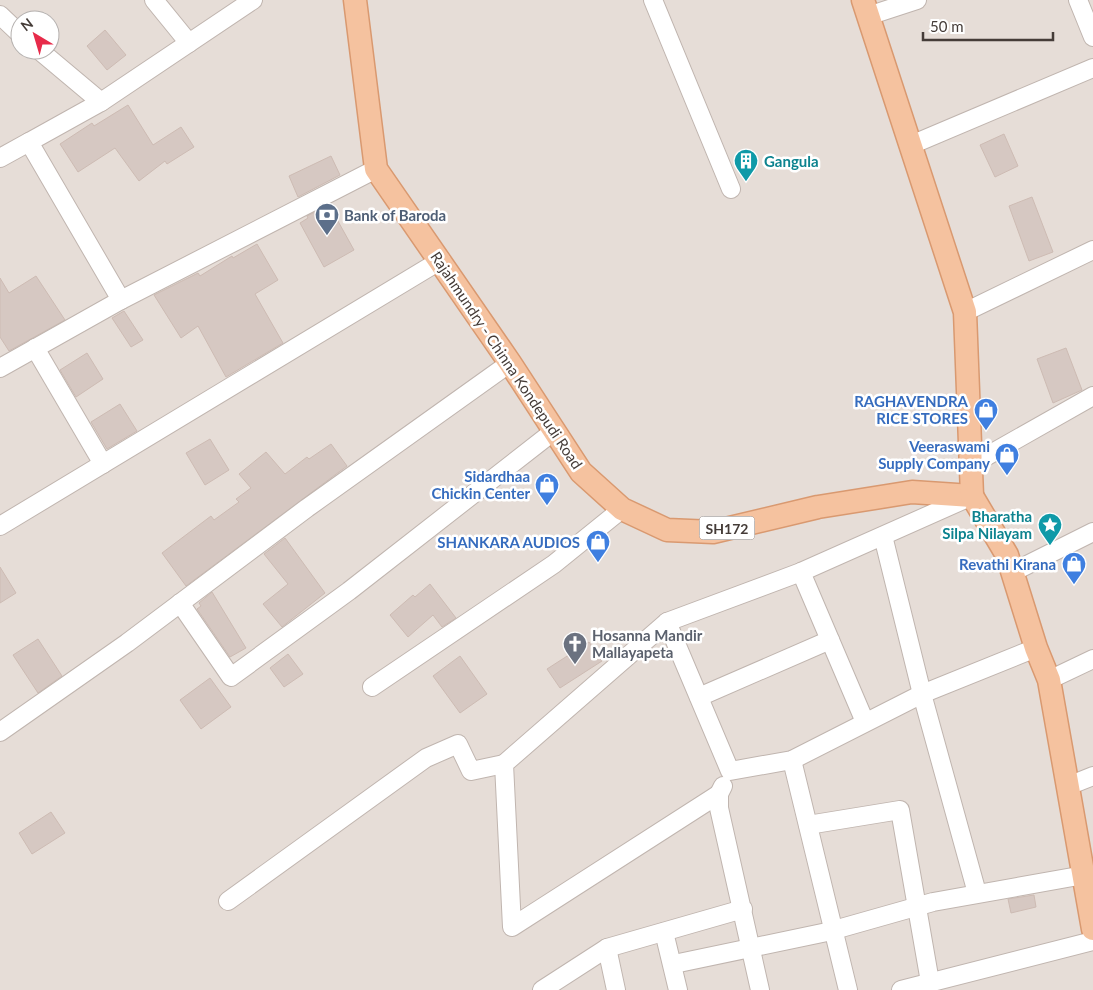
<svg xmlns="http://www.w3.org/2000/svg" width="1093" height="990" viewBox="0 0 1093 990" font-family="Lato,sans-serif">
  <rect width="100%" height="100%" fill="#f3ece8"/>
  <!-- residential -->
  <path fill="#e6ddd7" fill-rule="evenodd" d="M 0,0 L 1093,0 L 1093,990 L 0,990 ZM 20,20 L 50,20 L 50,50 L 20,50 Z"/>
  <!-- building -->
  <g fill="#d6c8c2" stroke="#cdbbb3">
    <path d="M 105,30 L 126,55 L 107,70 L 87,46 Z"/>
    <path d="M 128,105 L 153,145 L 181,127 L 194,147 L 167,164 L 165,161 L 139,181 L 115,148 L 78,172 L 60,144 L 92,123 L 94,126 Z"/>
    <path d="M 1004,134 L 1018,166 L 995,177 L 980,145 Z"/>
    <path d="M 331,156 L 340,175 L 298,197 L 289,176 Z"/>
    <path d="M 1032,197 L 1053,252 L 1029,261 L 1009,206 Z"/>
    <path d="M 329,205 L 354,250 L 324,267 L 300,223 L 308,218 L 307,216 Z"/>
    <path d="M 257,244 L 278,280 L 255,294 L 283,343 L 226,377 L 198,326 L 181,338 L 154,295 L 198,273 L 200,276 L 232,256 L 233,258 Z"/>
    <path d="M 36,276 L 65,320 L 9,351 L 0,337 L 0,278 L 9,293 Z"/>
    <path d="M 124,311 L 143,340 L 131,347 L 112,318 Z"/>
    <path d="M 1066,348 L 1082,390 L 1053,403 L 1037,359 Z"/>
    <path d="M 87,353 L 103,379 L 76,397 L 60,370 Z"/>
    <path d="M 120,404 L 137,431 L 107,449 L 91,422 Z"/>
    <path d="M 210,439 L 229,470 L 205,485 L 186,453 Z"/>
    <path d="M 331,444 L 347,466 L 186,586 L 162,553 L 211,516 L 214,520 L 239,502 L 236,499 L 251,488 L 239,474 L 266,452 L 285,474 L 307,457 L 309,459 Z"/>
    <path d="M 285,538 L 325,593 L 282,627 L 263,604 L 288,584 L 264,554 Z"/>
    <path d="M 0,567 L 16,593 L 0,603 Z"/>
    <path d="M 430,584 L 456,618 L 442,627 L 433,615 L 408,637 L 390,615 L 413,595 L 415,597 Z"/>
    <path d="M 212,592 L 246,648 L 230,657 L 197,609 L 201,606 L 199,603 Z"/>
    <path d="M 38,639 L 62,676 L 38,693 L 13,655 Z"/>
    <path d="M 589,642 L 602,661 L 560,688 L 547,669 Z"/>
    <path d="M 288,654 L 303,674 L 284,687 L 270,668 Z"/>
    <path d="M 460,656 L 487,694 L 460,713 L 433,676 Z"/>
    <path d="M 210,678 L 231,707 L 201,729 L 180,700 Z"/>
    <path d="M 51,812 L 65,833 L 32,854 L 19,833 Z"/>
    <path d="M 1034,895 L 1036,907 L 1011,913 L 1008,899 Z"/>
  </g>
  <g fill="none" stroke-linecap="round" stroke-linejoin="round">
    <defs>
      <g id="minor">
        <path d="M 154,0 L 189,43"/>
        <path d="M 653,0 L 731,189"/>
        <path d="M 1078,0 L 1093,37"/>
        <path d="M 0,15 L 20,34"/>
        <path d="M 868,16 L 917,0"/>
        <path d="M 101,102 L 253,0"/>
        <path d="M 29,142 L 101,102 L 39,50"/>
        <path d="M 911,145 L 1093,68"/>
        <path d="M 0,158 L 29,142 L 121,300"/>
        <path d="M 965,312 L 1093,250"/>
        <path d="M 35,348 L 103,464"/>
        <path d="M 0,368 L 121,300 L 376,169"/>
        <path d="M 971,465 L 1093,396"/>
        <path d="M 972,496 L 801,572 L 667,622 L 730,771 L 792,760 L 922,694 L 1036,648"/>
        <path d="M 0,526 L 441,260"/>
        <path d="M 883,536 L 922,694 L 977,893"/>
        <path d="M 801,572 L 865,722"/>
        <path d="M 1013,572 L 1093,532"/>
        <path d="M 180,603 L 231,677 L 349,591 L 554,431"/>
        <path d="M 667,622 L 504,764 L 512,927 L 719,794"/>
        <path d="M 1049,680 L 1093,659"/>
        <path d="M 372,687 L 554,564 L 622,509"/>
        <path d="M 699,697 L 830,640"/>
        <path d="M 0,732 L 127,643 L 307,508 L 510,363"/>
        <path d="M 792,760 L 848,990"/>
        <path d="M 723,786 L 719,794 L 719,808 L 760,990"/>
        <path d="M 1068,786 L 1093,776"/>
        <path d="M 808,825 L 900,810 L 930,982"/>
        <path d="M 228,901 L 426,758 L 458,744 L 471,771 L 504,764"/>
        <path d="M 664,932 L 678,990"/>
        <path d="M 607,948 L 616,990"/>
        <path d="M 674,964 L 827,932 L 933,902 L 1084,875"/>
        <path d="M 542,990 L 607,948 L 743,909"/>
        <path d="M 901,990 L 1093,941"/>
      </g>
      <g id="major">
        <path d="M 355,0 L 376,169 L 510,363 L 581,472 L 622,509 L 667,530 L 713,532 L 818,507 L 912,492 L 972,496 L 1007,555 L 1036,648 L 1049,680 L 1093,929"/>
        <path d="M 863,0 L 965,312 L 972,496"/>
      </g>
    </defs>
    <!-- minor casing -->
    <use href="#minor" stroke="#c0b5af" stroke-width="20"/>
    <!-- major casing -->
    <use href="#major" stroke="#d99970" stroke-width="25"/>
    <!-- minor -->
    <use href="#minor" stroke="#fff" stroke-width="18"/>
    <!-- major -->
    <use href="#major" stroke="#f5c29f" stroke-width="22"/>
  </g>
  <!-- icons -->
  <defs>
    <symbol id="building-pin" viewBox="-11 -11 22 30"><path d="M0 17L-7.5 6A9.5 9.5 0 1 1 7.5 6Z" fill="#0f9aa8" stroke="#fff"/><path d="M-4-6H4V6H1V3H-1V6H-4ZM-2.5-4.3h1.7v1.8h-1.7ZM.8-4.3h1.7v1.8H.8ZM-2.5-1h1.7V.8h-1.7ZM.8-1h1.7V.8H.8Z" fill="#fff"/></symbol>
    <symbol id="bank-pin" viewBox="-11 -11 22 30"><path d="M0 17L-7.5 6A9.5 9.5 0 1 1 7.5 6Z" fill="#5c6f8a" stroke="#fff"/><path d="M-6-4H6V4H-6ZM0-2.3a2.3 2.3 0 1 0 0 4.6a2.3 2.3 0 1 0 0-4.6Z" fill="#fff"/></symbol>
    <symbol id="shop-pin" viewBox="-11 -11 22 30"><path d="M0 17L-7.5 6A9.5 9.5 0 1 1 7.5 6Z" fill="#3f7fe0" stroke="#fff"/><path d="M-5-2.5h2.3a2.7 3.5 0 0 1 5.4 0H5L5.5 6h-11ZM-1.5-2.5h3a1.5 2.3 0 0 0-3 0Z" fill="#fff"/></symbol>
    <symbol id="sight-pin" viewBox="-11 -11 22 30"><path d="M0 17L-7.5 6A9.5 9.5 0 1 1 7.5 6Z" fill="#0f9aa8" stroke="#fff"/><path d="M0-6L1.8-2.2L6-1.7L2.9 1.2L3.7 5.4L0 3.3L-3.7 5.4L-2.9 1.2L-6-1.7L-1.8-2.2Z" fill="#fff"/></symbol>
    <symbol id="church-pin" viewBox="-11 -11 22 30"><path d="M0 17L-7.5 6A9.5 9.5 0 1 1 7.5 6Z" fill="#6b7280" stroke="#fff"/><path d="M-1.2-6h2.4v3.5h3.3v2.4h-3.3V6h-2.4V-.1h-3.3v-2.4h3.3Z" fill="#fff"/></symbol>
  </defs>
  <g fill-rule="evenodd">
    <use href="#building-pin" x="732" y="147" width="28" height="38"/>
    <use href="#bank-pin" x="313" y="201" width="28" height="38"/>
    <use href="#shop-pin" x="972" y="396" width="28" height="38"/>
    <use href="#shop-pin" x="993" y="441" width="28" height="38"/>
    <use href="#shop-pin" x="533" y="471" width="28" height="38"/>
    <use href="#sight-pin" x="1036" y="511" width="28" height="38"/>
    <use href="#shop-pin" x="584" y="528" width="28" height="38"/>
    <use href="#shop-pin" x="1060" y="550" width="28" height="38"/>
    <use href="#church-pin" x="561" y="630" width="28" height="38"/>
  </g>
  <g text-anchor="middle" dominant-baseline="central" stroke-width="5" stroke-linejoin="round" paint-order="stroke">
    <!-- shield labels -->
    <rect fill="#fff" stroke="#7d7674" stroke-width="1" x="699.5" y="516.5" width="55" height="23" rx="4"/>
    <g font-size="14" font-weight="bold" fill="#453c38">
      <text x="727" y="528">SH172</text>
    </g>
    <!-- culture labels -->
    <g font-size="15" font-weight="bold" fill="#0d838f" stroke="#fff" text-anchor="start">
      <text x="764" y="161">Gangula</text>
      <text x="1032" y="516" text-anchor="end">Bharatha<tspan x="1032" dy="17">Silpa Nilayam</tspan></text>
    </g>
    <!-- service labels -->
    <g font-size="15" font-weight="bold" fill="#4e5e75" stroke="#fff" text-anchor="start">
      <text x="344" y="215">Bank of Baroda</text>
    </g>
    <!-- street labels -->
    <g font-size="15" fill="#453c38" stroke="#fff">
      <text transform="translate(507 360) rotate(56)">Rajahmundry - Chinna Kondepudi Road</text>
    </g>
    <!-- shop labels -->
    <g font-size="15" font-weight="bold" fill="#366cbe" stroke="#fff" text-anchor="end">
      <text x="968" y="401">RAGHAVENDRA<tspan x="968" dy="17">RICE STORES</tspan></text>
      <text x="990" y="446">Veeraswami<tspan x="990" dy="17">Supply Company</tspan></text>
      <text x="530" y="476">Sidardhaa<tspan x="530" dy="17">Chickin Center</tspan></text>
      <text x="580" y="542">SHANKARA AUDIOS</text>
      <text x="1056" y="564">Revathi Kirana</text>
    </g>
    <!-- worship labels -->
    <g font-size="15" font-weight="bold" fill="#5b616d" stroke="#fff" text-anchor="start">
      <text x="592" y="635">Hosanna Mandir<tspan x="592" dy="17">Mallayapeta</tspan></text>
    </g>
  </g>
  <!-- north arrow -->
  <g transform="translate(35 35) rotate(322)"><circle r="24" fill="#ffffff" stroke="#b5b1af"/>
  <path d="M0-4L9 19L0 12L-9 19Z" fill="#e72b4a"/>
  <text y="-8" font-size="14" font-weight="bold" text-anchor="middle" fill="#453c38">N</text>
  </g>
  <!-- scale -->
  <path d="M923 32v8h130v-8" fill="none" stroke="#453c38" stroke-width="2.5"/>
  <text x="930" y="32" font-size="15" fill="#453c38" stroke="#ffffff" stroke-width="4" paint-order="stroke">50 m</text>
</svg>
